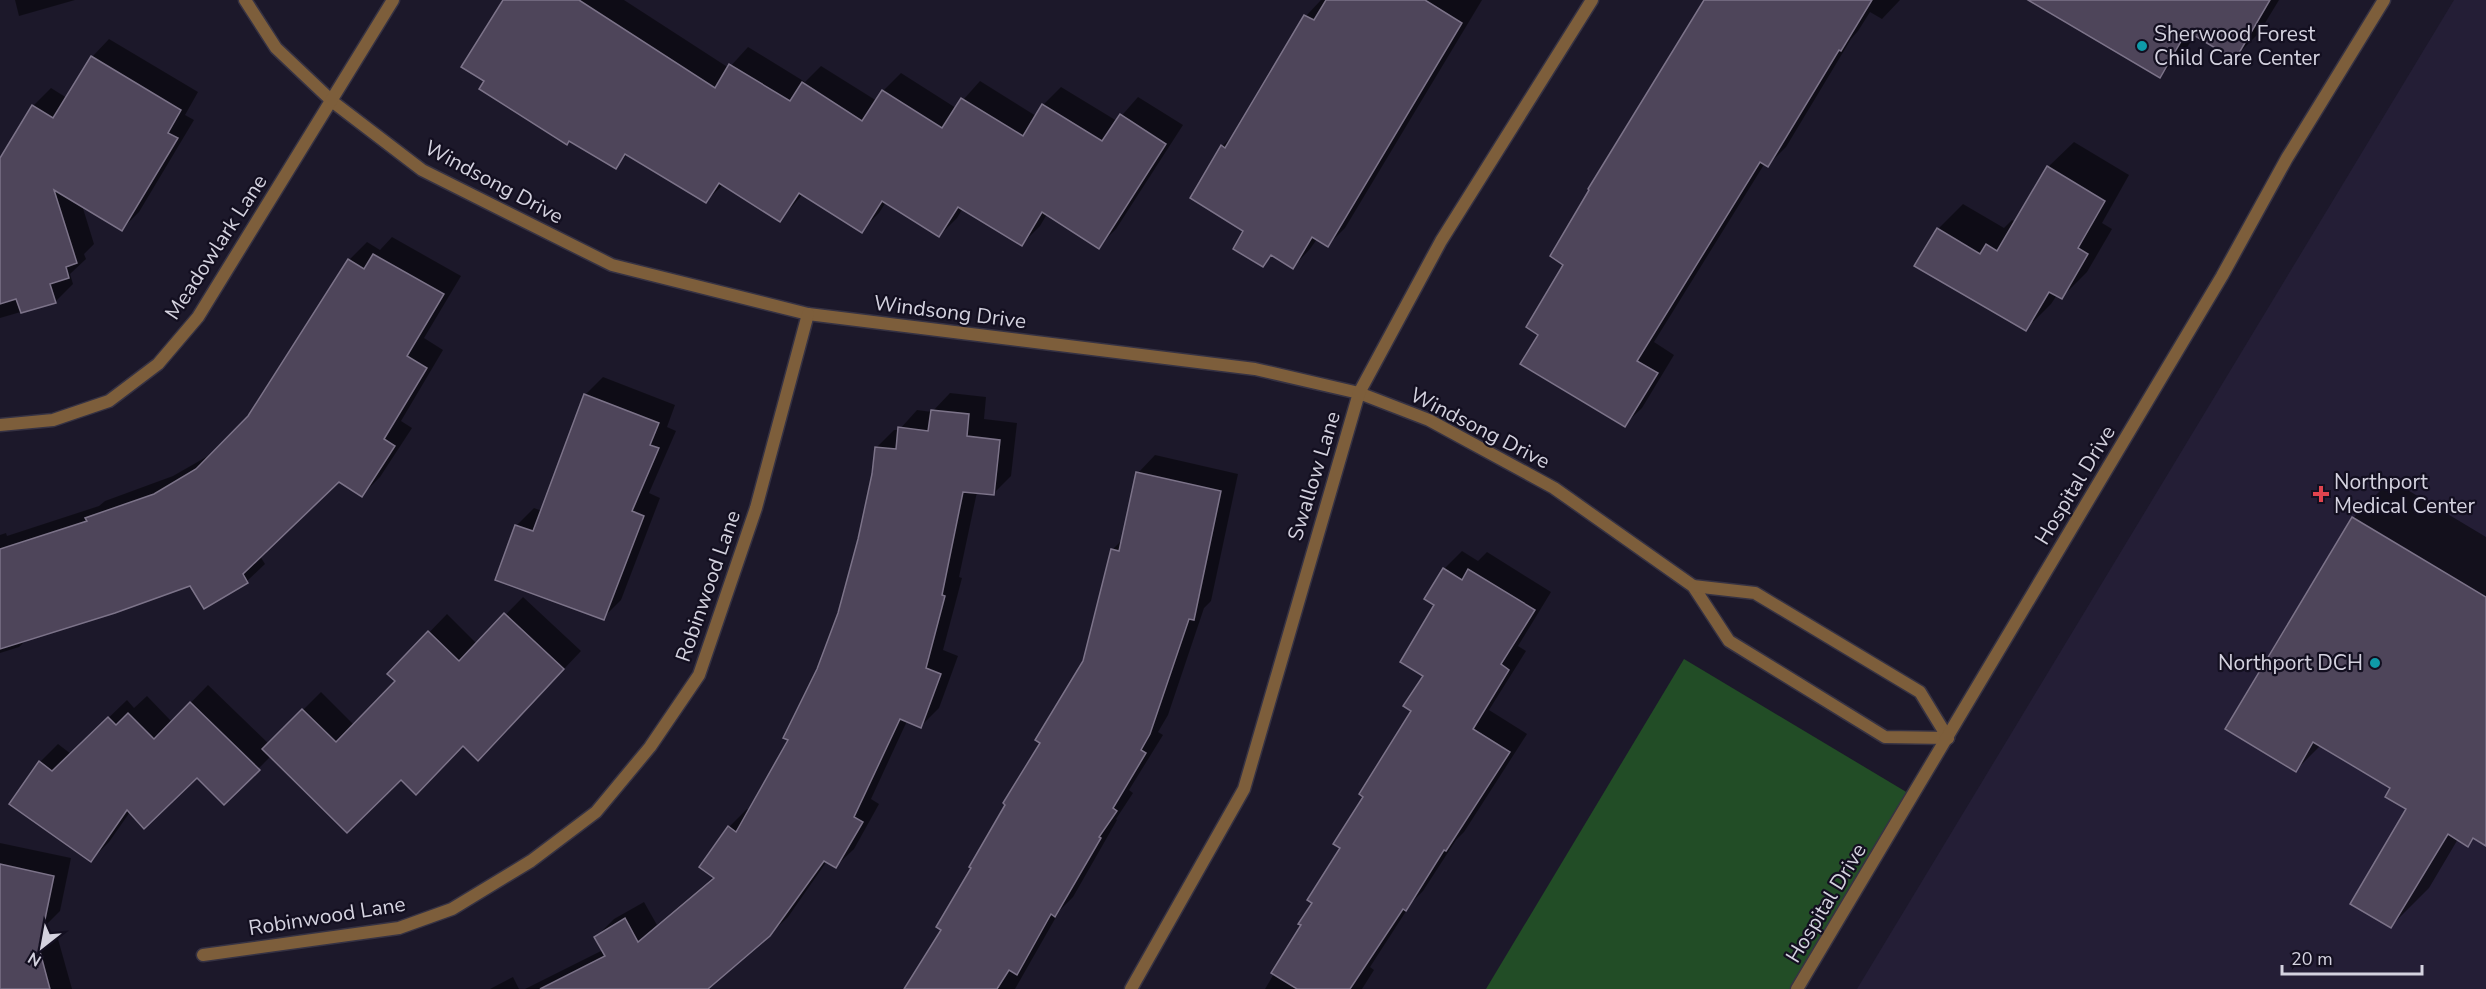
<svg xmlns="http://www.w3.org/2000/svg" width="2486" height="989" viewBox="0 0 2486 989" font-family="'Nunito Sans',sans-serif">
  <rect width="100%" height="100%" fill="#1c182a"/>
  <!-- built -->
  <path fill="#241e36" d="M 2454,0 L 2486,0 L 2486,989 L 1857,989 Z"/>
  <!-- green -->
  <path fill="#224d26" d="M 1684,659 L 1913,796 L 1798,989 L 1486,989 Z"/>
  <!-- shadow -->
  <g fill="#0007">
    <path d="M 15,0 L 75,0 L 19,16 Z"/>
    <path d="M 505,0 L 624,0 L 729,68 L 748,47 L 805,82 L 821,66 L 877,101 L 883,91 L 901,73 L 956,108 L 980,81 L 1036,116 L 1043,105 L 1061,87 L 1117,121 L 1138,97 L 1183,125 L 1116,229 L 1098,247 L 1047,214 L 1040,226 L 1022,244 L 963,208 L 957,218 L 939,236 L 886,202 L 879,213 L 861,231 L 803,194 L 780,220 L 724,184 L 706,201 L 628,154 L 615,167 L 486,81 Z"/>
    <path d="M 1321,0 L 1482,0 L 1345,228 L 1328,245 L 1317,239 L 1310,249 L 1293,267 L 1273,255 L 1263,265 L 1246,230 L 1222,146 L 1236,133 L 1306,16 Z"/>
    <path d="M 1719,0 L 1900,0 L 1882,19 L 1870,12 L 1858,31 L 1851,39 L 1786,147 L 1768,165 L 1765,163 L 1654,342 L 1674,355 L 1642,408 L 1624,425 L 1540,334 Z"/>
    <path d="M 2055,0 L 2279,0 L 2259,33 L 2234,58 L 2195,34 L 2185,51 L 2160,76 Z"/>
    <path d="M 109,39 L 198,92 L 185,115 L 194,120 L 139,212 L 122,229 L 82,205 L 94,244 L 84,254 L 86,259 L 70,274 L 73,284 L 55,302 L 0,318 L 0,161 L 33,106 L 51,88 L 67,98 L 92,57 Z"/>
    <path d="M 2074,142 L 2129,175 L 2102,223 L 2112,229 L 2087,272 L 2062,297 L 2057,295 L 2051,304 L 2026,329 L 1917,265 L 1938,229 L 1963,204 L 2004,228 L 2012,220 L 2016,223 L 2048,167 Z"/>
    <path d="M 392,237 L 461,276 L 424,338 L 443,350 L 401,421 L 412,428 L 380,477 L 362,495 L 339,480 L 260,556 L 265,564 L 247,581 L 204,607 L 191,584 L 28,638 L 19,647 L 0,653 L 0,535 L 6,533 L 7,536 L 99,506 L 105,501 L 173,476 L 215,452 L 249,417 L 349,260 L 367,242 L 380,250 Z"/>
    <path d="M 603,377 L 675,405 L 667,427 L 676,431 L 649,493 L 660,498 L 621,600 L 603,618 L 497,579 L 517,525 L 534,508 L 542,511 L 586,394 Z"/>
    <path d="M 950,393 L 986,397 L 984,419 L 1017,423 L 1011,476 L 993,494 L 977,492 L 959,577 L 962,578 L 943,650 L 958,656 L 939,708 L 921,726 L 907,721 L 871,799 L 879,804 L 854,849 L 836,866 L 827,861 L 788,917 L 769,935 L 705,989 L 525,989 L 603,950 L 596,937 L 614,919 L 644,902 L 657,925 L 715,876 L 701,867 L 729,827 L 747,809 L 750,811 L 791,740 L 839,614 L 859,539 L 873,474 L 876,448 L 894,430 L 899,430 L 917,410 L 932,412 Z"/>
    <path d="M 1155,455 L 1238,474 L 1211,601 L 1204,608 L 1168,715 L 1158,732 L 1163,735 L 1129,790 L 1133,793 L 1116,819 L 1117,820 L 1073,897 L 1060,910 L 1015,989 L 906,989 L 943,929 L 1085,661 L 1112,550 L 1124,538 L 1138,473 Z"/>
    <path d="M 2391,480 L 2486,537 L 2486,844 L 2475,837 L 2468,845 L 2458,839 L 2429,888 L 2391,926 L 2408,809 L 2392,788 L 2321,745 L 2296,770 L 2353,518 Z"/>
    <path d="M 1462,551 L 1478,561 L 1487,552 L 1551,592 L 1518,646 L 1526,651 L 1489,710 L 1527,734 L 1464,832 L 1456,840 L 1423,891 L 1412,902 L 1370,967 L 1374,970 L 1362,989 L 1265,989 L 1303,925 L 1342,848 L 1365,796 L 1413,711 L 1425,675 L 1444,569 Z"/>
    <path d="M 523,597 L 581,651 L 496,741 L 463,744 L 401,777 L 271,756 L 224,803 L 197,776 L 130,812 L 109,842 L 91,860 L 40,762 L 58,744 L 71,754 L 127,700 L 134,708 L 147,696 L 172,722 L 208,685 L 269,744 L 321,692 L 354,725 L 397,681 L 389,674 L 447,614 L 477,644 Z"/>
    <path d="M 0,843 L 71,858 L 60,911 L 42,929 L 0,920 Z"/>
    <path d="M 58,939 L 72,989 L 0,989 L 0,955 Z"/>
    <path d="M 513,977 L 519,989 L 490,989 Z"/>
  </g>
  <!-- building -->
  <g fill="#4e455a" stroke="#7c7389" stroke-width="1.5">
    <path d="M 503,0 L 579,0 L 715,88 L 729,64 L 790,101 L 802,82 L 862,121 L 882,90 L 942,128 L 961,98 L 1023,136 L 1042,104 L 1102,141 L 1120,114 L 1166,144 L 1099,249 L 1042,212 L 1022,246 L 958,207 L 939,237 L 882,201 L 862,233 L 799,193 L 780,222 L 719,183 L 706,203 L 625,154 L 616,169 L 569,141 L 567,145 L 479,89 L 484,81 L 461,67 Z"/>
    <path d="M 1326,0 L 1425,0 L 1462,23 L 1328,247 L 1312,237 L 1293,269 L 1271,255 L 1263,267 L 1233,249 L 1243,231 L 1190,198 L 1221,145 L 1225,148 L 1304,15 L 1314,20 Z"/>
    <path d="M 1704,0 L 1872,0 L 1841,51 L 1839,50 L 1768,167 L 1760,162 L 1637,361 L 1658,373 L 1625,427 L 1520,364 L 1538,335 L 1526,327 L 1563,265 L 1550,256 L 1589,190 L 1588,189 Z"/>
    <path d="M 2028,0 L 2270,0 L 2235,60 L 2187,31 L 2160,78 Z"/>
    <path d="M 91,56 L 181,110 L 168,133 L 178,138 L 122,231 L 54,190 L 77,263 L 66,267 L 69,278 L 50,284 L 56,303 L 21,313 L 16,299 L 0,304 L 0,158 L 32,105 L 53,118 Z"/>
    <path d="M 2047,166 L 2105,201 L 2078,248 L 2088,254 L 2062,299 L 2049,292 L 2026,331 L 1914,266 L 1937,228 L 1980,254 L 1986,244 L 1997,251 Z"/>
    <path d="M 373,254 L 444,294 L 407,356 L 427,368 L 384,439 L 395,446 L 362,497 L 339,482 L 243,574 L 248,583 L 204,609 L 190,586 L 115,613 L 0,649 L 0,549 L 87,521 L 85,518 L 154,494 L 196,469 L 248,416 L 348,259 L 364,269 Z"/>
    <path d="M 584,394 L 659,423 L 650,445 L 659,448 L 632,511 L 644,516 L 604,620 L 495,580 L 515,525 L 533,531 Z"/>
    <path d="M 931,410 L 969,414 L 967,436 L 1000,440 L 994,495 L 963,492 L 942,595 L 945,596 L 926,668 L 941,674 L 921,728 L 900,719 L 854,817 L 863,822 L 836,868 L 824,861 L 770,936 L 708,989 L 540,989 L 605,956 L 594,937 L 625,918 L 638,942 L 714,878 L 699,867 L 728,826 L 736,832 L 788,740 L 783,738 L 817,669 L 838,613 L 858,539 L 872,474 L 875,447 L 896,449 L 898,427 L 928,431 Z"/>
    <path d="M 1136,472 L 1221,491 L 1194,620 L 1189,619 L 1150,734 L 1141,750 L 1146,753 L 1113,808 L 1117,811 L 1099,837 L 1101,838 L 1055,917 L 1051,914 L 1017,975 L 1009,970 L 997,989 L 904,989 L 941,930 L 936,927 L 971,868 L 969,867 L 1005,805 L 1003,803 L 1040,743 L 1035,740 L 1083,661 L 1111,549 L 1119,551 Z"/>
    <path d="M 2352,517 L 2486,597 L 2486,846 L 2473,838 L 2468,847 L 2448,834 L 2391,928 L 2350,904 L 2406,809 L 2385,797 L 2390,788 L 2313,742 L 2296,772 L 2225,729 Z"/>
    <path d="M 1443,568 L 1462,580 L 1468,569 L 1535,610 L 1501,664 L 1509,670 L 1473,729 L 1510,752 L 1446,851 L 1444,850 L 1406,911 L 1403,909 L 1350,989 L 1297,989 L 1271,973 L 1301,925 L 1298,924 L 1312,903 L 1307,900 L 1340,848 L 1333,844 L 1363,797 L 1359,794 L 1411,711 L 1403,706 L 1423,676 L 1400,662 L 1434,605 L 1424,599 Z"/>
    <path d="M 504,613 L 564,669 L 478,761 L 463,746 L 416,795 L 401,780 L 347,833 L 262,749 L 302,709 L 336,742 L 395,681 L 387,674 L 428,631 L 459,661 Z"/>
    <path d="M 190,702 L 260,770 L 224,805 L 197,778 L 144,829 L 127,810 L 91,862 L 9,804 L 39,761 L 52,771 L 108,717 L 116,725 L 128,713 L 154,739 Z"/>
    <path d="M 0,864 L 54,876 L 39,948 L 50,989 L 0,989 Z"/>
  </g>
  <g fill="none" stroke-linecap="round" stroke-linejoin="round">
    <defs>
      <g id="street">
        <path d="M 245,0 L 276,48 L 333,102 L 422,170 L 612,265 L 808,314 L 1255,369 L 1359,393 L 1429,420 L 1554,488 L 1693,586 L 1729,641 L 1885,737 L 1948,738"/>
        <path d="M 0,425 L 53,420 L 109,401 L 158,364 L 198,317 L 393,0"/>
        <path d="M 1693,586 L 1755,593 L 1920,692 L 1948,738"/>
        <path d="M 203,955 L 399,928 L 452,909 L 531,861 L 596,812 L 650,747 L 699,675 L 756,508 L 808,314"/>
        <path d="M 1131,989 L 1244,789 L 1359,393 L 1441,241 L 1592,0"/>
        <path d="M 1797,989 L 2222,276 L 2287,158 L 2384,0"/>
      </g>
    </defs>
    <!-- street casing -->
    <use href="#street" stroke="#363243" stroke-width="15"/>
    <!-- street -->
    <use href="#street" stroke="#7d5e3b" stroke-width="12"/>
  </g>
  <!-- markers -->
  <g fill="#0f9aa8" stroke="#130f20" stroke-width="2">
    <circle cx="2142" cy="46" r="6"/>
    <circle cx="2375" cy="663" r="6"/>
  </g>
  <path fill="#e0444e" stroke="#130f20" stroke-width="2" d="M2318 485h6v6h6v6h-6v6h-6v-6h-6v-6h6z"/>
  <g text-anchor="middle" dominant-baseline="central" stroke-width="4.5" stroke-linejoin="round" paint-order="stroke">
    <!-- poi labels -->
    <g font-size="21" fill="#d4d2df" stroke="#130f20" text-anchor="start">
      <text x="2154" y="34">Sherwood Forest<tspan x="2154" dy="24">Child Care Center</tspan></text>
      <text x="2334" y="482">Northport<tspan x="2334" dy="24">Medical Center</tspan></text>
      <text x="2363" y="663" text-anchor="end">Northport DCH</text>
    </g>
    <!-- street labels -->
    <g font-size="21" fill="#d4d2df" stroke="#130f20">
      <text transform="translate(494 182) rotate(28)">Windsong Drive</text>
      <text transform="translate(216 247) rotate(-57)">Meadowlark Lane</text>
      <text transform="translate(950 312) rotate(7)">Windsong Drive</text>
      <text transform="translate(1480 428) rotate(27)">Windsong Drive</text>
      <text transform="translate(1314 476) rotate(-73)">Swallow Lane</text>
      <text transform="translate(2075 485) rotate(-59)">Hospital Drive</text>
      <text transform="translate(708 586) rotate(-71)">Robinwood Lane</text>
      <text transform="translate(1826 903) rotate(-59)">Hospital Drive</text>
      <text transform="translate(327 916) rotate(-9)">Robinwood Lane</text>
    </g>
  </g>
  <!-- north arrow -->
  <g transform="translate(42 947) rotate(211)" stroke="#130f20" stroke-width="4.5" paint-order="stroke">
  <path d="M0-4.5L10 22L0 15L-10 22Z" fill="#d4d2df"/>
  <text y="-9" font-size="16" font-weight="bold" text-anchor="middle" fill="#d4d2df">N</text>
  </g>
  <!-- scale -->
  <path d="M2282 965v9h140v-9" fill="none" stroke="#d4d2df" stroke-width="3"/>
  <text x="2291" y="965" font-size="18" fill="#d4d2df" stroke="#130f20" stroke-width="4.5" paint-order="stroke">20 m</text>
</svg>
